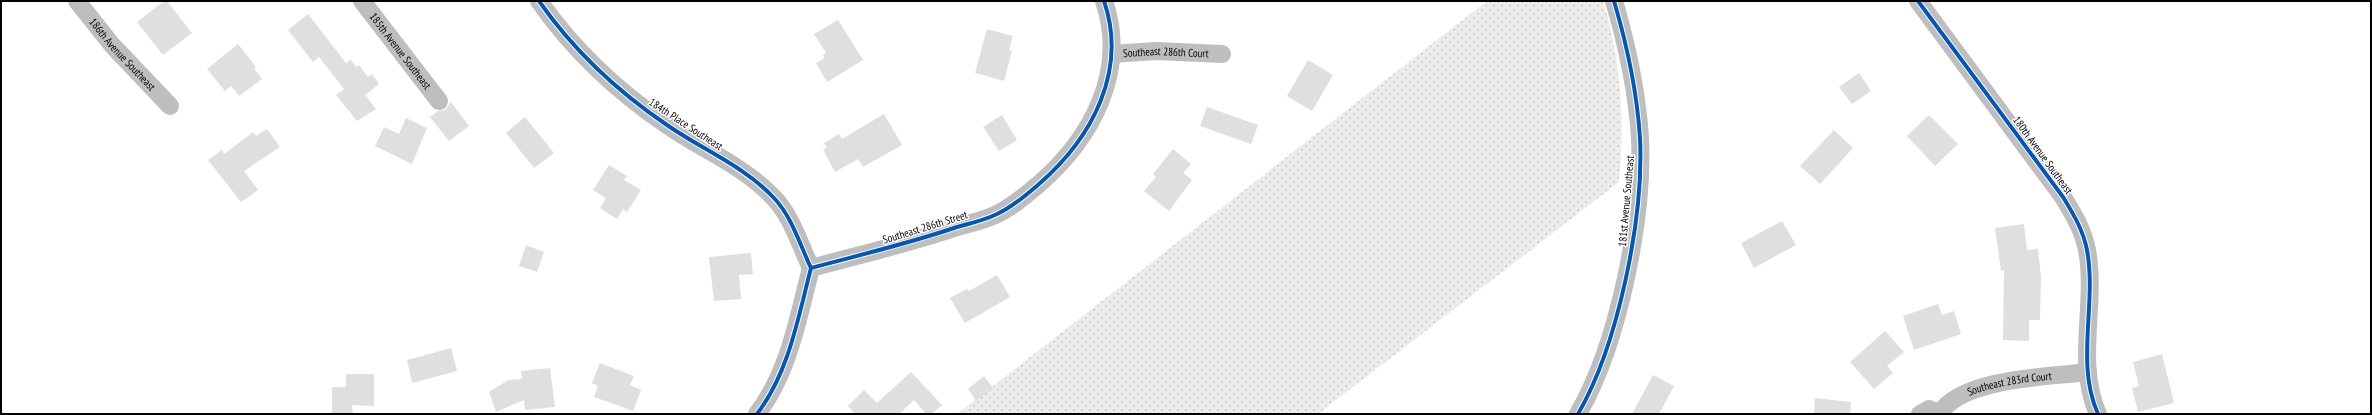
<svg xmlns="http://www.w3.org/2000/svg" width="2372" height="415" viewBox="0 0 2372 415" font-family="'PT Sans Narrow',sans-serif">
  <defs>
    <pattern id="grass-dots" width="8" height="8" patternUnits="userSpaceOnUse"><rect width="8" height="8" fill="#ececec"/><path d="M2 2h.1M6 6h.1" fill="none" stroke="#c9c9c9" stroke-width="1.8" stroke-linecap="round"/></pattern>
  </defs>
  <rect width="100%" height="100%" fill="#fff"/>
  <!-- grass -->
  <path fill="url(#grass-dots)" d="M 1487,1 L 1603,1 C 1621,60 1625,120 1619,182 L 1318,414 L 957,414 Z"/>
  <!-- building -->
  <g fill="#dfdfdf">
    <path d="M 164,1 L 167,1 L 192,33 L 163,55 L 137,22 Z"/>
    <path d="M 308,14 L 346,63 L 351,60 L 356,67 L 359,65 L 368,77 L 372,74 L 379,84 L 365,95 L 376,109 L 357,121 L 336,95 L 344,89 L 319,57 L 313,62 L 288,30 Z"/>
    <path d="M 838,20 L 863,60 L 827,82 L 816,63 L 825,58 L 823,55 L 826,53 L 814,34 Z"/>
    <path d="M 987,29 L 1013,36 L 1009,50 L 1012,51 L 1004,81 L 975,73 Z"/>
    <path d="M 238,44 L 256,67 L 254,68 L 262,79 L 239,96 L 231,86 L 225,91 L 207,69 Z"/>
    <path d="M 1308,60 L 1333,75 L 1312,111 L 1287,96 Z"/>
    <path d="M 1859,73 L 1871,91 L 1852,104 L 1839,87 Z"/>
    <path d="M 451,102 L 469,126 L 449,141 L 430,117 L 438,111 L 445,110 Z"/>
    <path d="M 1207,107 L 1258,125 L 1251,144 L 1200,126 Z"/>
    <path d="M 884,114 L 902,145 L 863,167 L 858,159 L 835,172 L 823,150 L 827,148 L 824,143 L 839,134 L 842,139 Z"/>
    <path d="M 1002,115 L 1017,140 L 999,151 L 983,127 Z"/>
    <path d="M 1929,115 L 1958,144 L 1935,166 L 1907,136 Z"/>
    <path d="M 525,117 L 554,153 L 534,168 L 506,133 Z"/>
    <path d="M 406,118 L 427,128 L 412,164 L 375,146 L 384,127 L 399,134 Z"/>
    <path d="M 267,129 L 280,147 L 244,171 L 258,190 L 241,202 L 208,160 L 222,150 L 224,154 L 253,132 L 256,136 Z"/>
    <path d="M 1834,130 L 1853,148 L 1820,184 L 1800,166 Z"/>
    <path d="M 1173,149 L 1191,164 L 1183,173 L 1192,180 L 1169,211 L 1144,191 L 1156,177 L 1153,174 Z"/>
    <path d="M 609,165 L 627,176 L 624,180 L 641,190 L 627,212 L 623,209 L 617,219 L 600,208 L 606,198 L 593,190 Z"/>
    <path d="M 1782,221 L 1796,245 L 1754,268 L 1741,243 Z"/>
    <path d="M 2024,224 L 2027,250 L 2038,249 L 2041,277 L 2040,320 L 2029,320 L 2029,341 L 2003,340 L 2004,270 L 2001,271 L 1995,228 Z"/>
    <path d="M 526,245 L 544,252 L 537,272 L 519,266 Z"/>
    <path d="M 751,253 L 753,274 L 739,275 L 741,299 L 714,301 L 709,257 Z"/>
    <path d="M 997,275 L 1010,297 L 965,323 L 950,298 L 967,289 L 969,291 Z"/>
    <path d="M 1938,304 L 1942,315 L 1954,311 L 1961,334 L 1914,350 L 1903,316 Z"/>
    <path d="M 1885,331 L 1904,352 L 1887,366 L 1893,373 L 1874,389 L 1850,362 Z"/>
    <path d="M 451,348 L 457,371 L 412,383 L 407,360 Z"/>
    <path d="M 2162,354 L 2174,403 L 2138,412 L 2132,388 L 2139,386 L 2133,362 Z"/>
    <path d="M 600,363 L 634,376 L 630,385 L 641,390 L 633,411 L 594,397 L 598,386 L 592,383 Z"/>
    <path d="M 550,368 L 555,407 L 525,410 L 524,400 L 496,412 L 489,392 L 508,380 L 522,379 L 521,371 Z"/>
    <path d="M 911,372 L 942,405 L 932,414 L 926,414 L 914,400 L 899,414 L 855,414 L 848,406 L 864,390 L 877,403 Z"/>
    <path d="M 346,374 L 374,374 L 374,406 L 352,405 L 353,414 L 332,414 L 332,387 L 346,387 Z"/>
    <path d="M 1653,375 L 1674,386 L 1659,414 L 1632,414 Z"/>
    <path d="M 984,376 L 993,388 L 976,401 L 968,389 Z"/>
    <path d="M 1815,398 L 1851,402 L 1850,414 L 1814,414 Z"/>
  </g>
  <g fill="none" stroke-linecap="round" stroke-linejoin="round">
    <!-- street -->
    <g stroke="#bebebe" stroke-width="18">
      <path id="s1" d="M 77,1 L 112,45 L 170,106"/>
      <path id="s2" d="M 362,1 L 439,101"/>
      <path d="M 539,1 C 574,51 617,91 667,125 C 703,150 744,166 774,198 C 792,217 800,245 811,268"/>
      <path d="M 1918,1 L 2063,197 C 2074,215 2083,230 2087,250 C 2097,304 2075,363 2098,414"/>
      <path id="s3" d="M 1111,54 L 1156,51 L 1222,54"/>
      <path id="s4" d="M 1940,413 C 1963,378 2048,377 2088,372"/>
      <path d="M 757,414 C 789,372 798,318 811,268 C 859,255 907,244 954,228 C 967,224 982,221 995,215 C 1011,208 1026,195 1039,184 C 1092,138 1128,71 1104,1"/>
      <path d="M 1578,414 C 1618,345 1644,218 1640,138 C 1637,92 1627,45 1614,1"/>
      <path d="M 1920,414 L 1929,409 L 1941,414"/>
    </g>
    <defs>
      <g id="cycleway">
        <path d="M 539,1 C 574,51 617,91 667,125 C 703,150 744,166 774,198 C 792,217 800,245 811,268"/>
        <path d="M 1918,1 L 2063,197 C 2074,215 2083,230 2087,250 C 2097,304 2075,363 2098,414"/>
        <path d="M 757,414 C 789,372 798,318 811,268 C 859,255 907,244 954,228 C 967,224 982,221 995,215 C 1011,208 1026,195 1039,184 C 1092,138 1128,71 1104,1"/>
        <path d="M 1578,414 C 1618,345 1644,218 1640,138 C 1637,92 1627,45 1614,1"/>
      </g>
    </defs>
    <!-- cycleway casing -->
    <use href="#cycleway" stroke="#fff" stroke-width="6"/>
    <!-- cycleway -->
    <use href="#cycleway" stroke="#0057b8" stroke-width="4"/>
  </g>
  <g text-anchor="middle" dominant-baseline="central" stroke-width="3" stroke-linejoin="round" paint-order="stroke">
    <!-- street labels -->
    <g font-size="11" fill="#000" stroke="#fff">
      <text stroke="none"><textPath href="#s2" startOffset="63">185th Avenue Southeast</textPath></text>
      <text stroke="none"><textPath href="#s1" startOffset="70">186th Avenue Southeast</textPath></text>
      <text stroke="none"><textPath href="#s3" startOffset="55">Southeast 286th Court</textPath></text>
      <text transform="translate(686 124) rotate(33)">184th Place Southeast</text>
      <text transform="translate(2043 155) rotate(54)">180th Avenue Southeast</text>
      <text transform="translate(1626 201) rotate(-85)">181st Avenue Southeast</text>
      <text transform="translate(925 227) rotate(-17)">Southeast 286th Street</text>
      <text stroke="none"><textPath href="#s4" startOffset="78">Southeast 283rd Court</textPath></text>
    </g>
  </g>
  <!-- border -->
  <rect width="2372" height="415" fill="none" stroke="#000000" stroke-width="4"/>
</svg>
